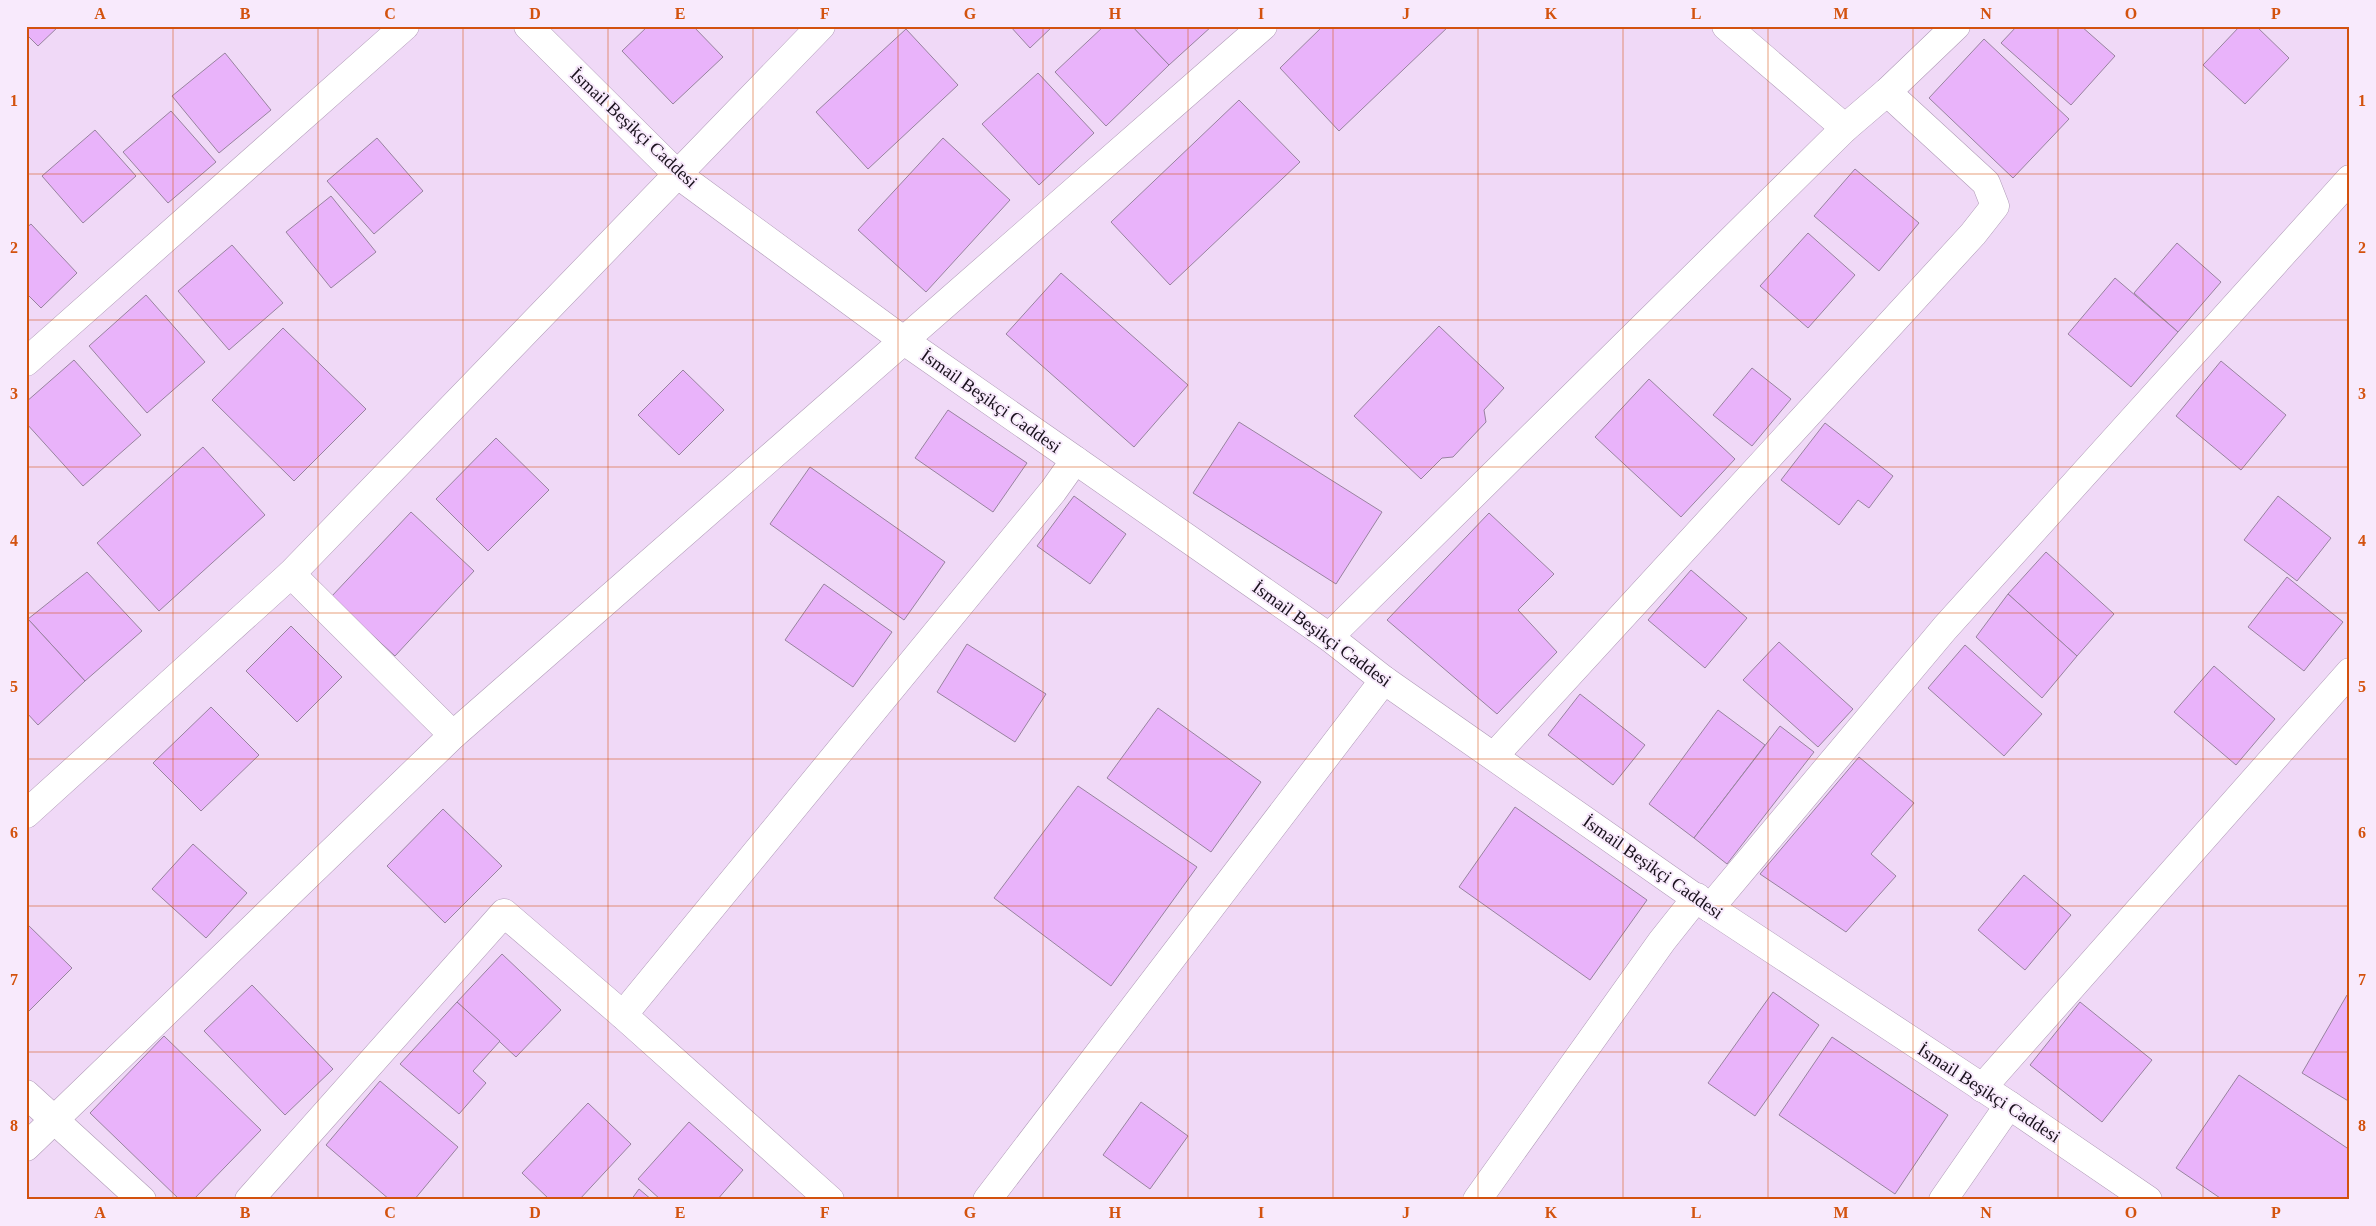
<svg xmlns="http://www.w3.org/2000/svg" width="2376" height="1226" viewBox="0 0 2376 1226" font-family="Georgia,serif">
  <rect width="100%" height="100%" fill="#f0d9f7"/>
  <!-- building -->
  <g fill="#e9b3fa" stroke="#98839f">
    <path d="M 26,26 L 59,26 L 38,46 L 26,34 Z"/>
    <path d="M 648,26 L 693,26 L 723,57 L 673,104 L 622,51 Z"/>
    <path d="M 1010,26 L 1053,26 L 1030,48 Z"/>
    <path d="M 1104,26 L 1132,26 L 1169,65 L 1106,126 L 1055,72 Z"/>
    <path d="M 1132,26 L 1212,26 L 1169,65 Z"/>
    <path d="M 1323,26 L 1449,26 L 1339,131 L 1280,68 Z"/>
    <path d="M 2017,26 L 2081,26 L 2115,56 L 2071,105 L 2001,43 Z"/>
    <path d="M 2240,26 L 2256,26 L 2289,58 L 2245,104 L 2203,65 Z"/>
    <path d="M 906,29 L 958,85 L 868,169 L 816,112 Z"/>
    <path d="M 1984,39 L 2069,119 L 2013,178 L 1929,98 Z"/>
    <path d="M 225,53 L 271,110 L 219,153 L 172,96 Z"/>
    <path d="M 1038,73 L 1094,133 L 1039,185 L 982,124 Z"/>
    <path d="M 1239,100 L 1300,162 L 1170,285 L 1111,222 Z"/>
    <path d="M 171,111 L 216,162 L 168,203 L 123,152 Z"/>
    <path d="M 95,130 L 136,176 L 83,223 L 42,176 Z"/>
    <path d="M 377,138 L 423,191 L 374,234 L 327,181 Z"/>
    <path d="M 943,138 L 1010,200 L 926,292 L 858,230 Z"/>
    <path d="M 1855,169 L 1919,223 L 1879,271 L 1814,216 Z"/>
    <path d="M 331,196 L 376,252 L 331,288 L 286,232 Z"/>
    <path d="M 31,224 L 77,273 L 41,308 L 26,293 L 26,228 Z"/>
    <path d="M 1808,233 L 1855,275 L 1808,328 L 1760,286 Z"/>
    <path d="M 2177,243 L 2221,282 L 2178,332 L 2134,293 Z"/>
    <path d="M 232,245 L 283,303 L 229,350 L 178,291 Z"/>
    <path d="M 1061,273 L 1188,385 L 1134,447 L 1006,334 Z"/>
    <path d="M 2115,278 L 2178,332 L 2131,387 L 2068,334 Z"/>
    <path d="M 146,295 L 205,362 L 147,413 L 89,346 Z"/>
    <path d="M 1439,326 L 1504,388 L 1484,410 L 1486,422 L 1453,457 L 1442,458 L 1421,479 L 1354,416 Z"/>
    <path d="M 283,328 L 366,409 L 294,481 L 212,400 Z"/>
    <path d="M 74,360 L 141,435 L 83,486 L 26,423 L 26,402 Z"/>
    <path d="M 2221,361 L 2286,415 L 2241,470 L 2176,416 Z"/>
    <path d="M 1752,368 L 1791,399 L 1752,446 L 1713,415 Z"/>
    <path d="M 683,370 L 724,410 L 679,455 L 638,415 Z"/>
    <path d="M 1649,379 L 1735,459 L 1681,517 L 1595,437 Z"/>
    <path d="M 948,410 L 1027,463 L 993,512 L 915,458 Z"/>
    <path d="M 1239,422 L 1382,512 L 1336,584 L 1193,493 Z"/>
    <path d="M 1825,423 L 1893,476 L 1869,508 L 1858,500 L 1839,525 L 1781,480 Z"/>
    <path d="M 496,438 L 549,490 L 488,551 L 436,499 Z"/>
    <path d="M 203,447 L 265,515 L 159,611 L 97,543 Z"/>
    <path d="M 810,467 L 945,562 L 904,620 L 770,524 Z"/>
    <path d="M 1074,496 L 1126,534 L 1090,584 L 1037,546 Z"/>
    <path d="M 2278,496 L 2331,538 L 2297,581 L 2244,540 Z"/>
    <path d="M 411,512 L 474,571 L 395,656 L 331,597 Z"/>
    <path d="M 1489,513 L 1554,574 L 1518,610 L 1557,652 L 1497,714 L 1387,620 Z"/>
    <path d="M 2046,552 L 2114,614 L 2077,656 L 2008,594 Z"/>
    <path d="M 1691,570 L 1747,618 L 1705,668 L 1648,620 Z"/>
    <path d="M 87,572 L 142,631 L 85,681 L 28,619 Z"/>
    <path d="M 2287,577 L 2343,622 L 2304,671 L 2248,627 Z"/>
    <path d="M 824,584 L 892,632 L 853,687 L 785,640 Z"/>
    <path d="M 2008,594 L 2077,656 L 2042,698 L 1976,637 Z"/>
    <path d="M 28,619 L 85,681 L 38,725 L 26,712 L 26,621 Z"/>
    <path d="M 291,626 L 342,677 L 297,722 L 246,671 Z"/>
    <path d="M 1779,642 L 1853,709 L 1818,747 L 1743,680 Z"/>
    <path d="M 967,644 L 1046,694 L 1015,742 L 937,692 Z"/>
    <path d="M 1965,645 L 2042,714 L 2004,756 L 1928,688 Z"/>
    <path d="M 2214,666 L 2275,719 L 2236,765 L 2174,712 Z"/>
    <path d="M 1580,694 L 1645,745 L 1613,785 L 1548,735 Z"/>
    <path d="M 211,707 L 259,755 L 201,811 L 153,763 Z"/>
    <path d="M 1158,708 L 1261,782 L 1211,852 L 1107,778 Z"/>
    <path d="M 1718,710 L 1765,745 L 1694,838 L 1649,804 Z"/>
    <path d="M 1780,726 L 1814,752 L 1727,864 L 1694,838 Z"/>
    <path d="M 1859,757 L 1914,803 L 1871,854 L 1896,876 L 1846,932 L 1760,874 Z"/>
    <path d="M 1078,786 L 1197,867 L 1111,986 L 994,898 Z"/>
    <path d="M 1515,807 L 1647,900 L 1590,980 L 1459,887 Z"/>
    <path d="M 443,809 L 502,866 L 445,923 L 387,866 Z"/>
    <path d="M 193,844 L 247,893 L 206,938 L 152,889 Z"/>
    <path d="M 2024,875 L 2071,915 L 2025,970 L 1978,930 Z"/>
    <path d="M 26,923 L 72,968 L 26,1014 Z"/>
    <path d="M 502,954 L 561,1010 L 516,1057 L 457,1002 Z"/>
    <path d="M 252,985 L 333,1069 L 285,1115 L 204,1031 Z"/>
    <path d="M 1773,992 L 1819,1025 L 1755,1116 L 1708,1083 Z"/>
    <path d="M 2347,995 L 2350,997 L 2350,1102 L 2302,1073 Z"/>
    <path d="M 457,1002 L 500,1041 L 473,1071 L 486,1083 L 459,1114 L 400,1064 Z"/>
    <path d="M 2080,1002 L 2152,1060 L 2102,1122 L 2030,1065 Z"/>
    <path d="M 164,1036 L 261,1130 L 193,1200 L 180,1200 L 90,1113 Z"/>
    <path d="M 1832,1037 L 1948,1115 L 1895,1194 L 1779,1115 Z"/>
    <path d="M 2239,1075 L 2350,1150 L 2350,1200 L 2223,1200 L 2176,1168 Z"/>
    <path d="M 380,1081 L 458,1147 L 414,1200 L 390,1200 L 326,1145 Z"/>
    <path d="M 1141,1102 L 1188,1136 L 1150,1189 L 1103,1155 Z"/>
    <path d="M 588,1103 L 631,1144 L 579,1200 L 550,1200 L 522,1173 Z"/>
    <path d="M 689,1122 L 743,1170 L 717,1200 L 661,1200 L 638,1179 Z"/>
    <path d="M 639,1189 L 652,1200 L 631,1200 Z"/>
  </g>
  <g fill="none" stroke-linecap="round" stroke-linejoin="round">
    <defs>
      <g id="street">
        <path d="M 1726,26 L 1845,128"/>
        <path d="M 26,362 L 405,26"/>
        <path d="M 291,574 L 453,735"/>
        <path d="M 1329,637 L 1845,128 L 1887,92 L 1956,26"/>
        <path d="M 1494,756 L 1973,234 L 1995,206 L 1986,183 L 1887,92"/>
        <path d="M 26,814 L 291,574 L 821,26"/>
        <path d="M 1710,908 L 1945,628 L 2350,179"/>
        <path d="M 623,1015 L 1053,491 L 1075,460"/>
        <path d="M 1982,1088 L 2350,672"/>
        <path d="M 26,1147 L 453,735 L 1263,26"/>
        <path d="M 249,1200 L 504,913 L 623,1015 L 830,1200"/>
        <path d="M 987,1200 L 1384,680"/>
        <path d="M 1477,1200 L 1662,941 L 1697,897"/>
        <path d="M 1943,1200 L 2009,1105"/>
      </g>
      <g id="secondary">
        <path d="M 528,26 L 677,174 L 903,340 L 1329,637 L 1384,680 L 1710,908 L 2009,1105 L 2148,1200"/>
        <path d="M 26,1094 L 142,1200"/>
      </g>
    </defs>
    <!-- street casing -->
    <use href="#street" stroke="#af9ab6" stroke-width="29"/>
    <!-- secondary casing -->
    <use href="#secondary" stroke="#af9ab6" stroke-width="29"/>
    <!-- street -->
    <use href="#street" stroke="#fff" stroke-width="28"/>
    <!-- secondary -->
    <use href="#secondary" stroke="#fff" stroke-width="28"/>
  </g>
  <!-- grid -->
  <path fill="none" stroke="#d3520e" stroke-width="1" stroke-opacity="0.55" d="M 173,26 L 173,1200M 318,26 L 318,1200M 463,26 L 463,1200M 608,26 L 608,1200M 753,26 L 753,1200M 898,26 L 898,1200M 1043,26 L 1043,1200M 1188,26 L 1188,1200M 1333,26 L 1333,1200M 1478,26 L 1478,1200M 1623,26 L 1623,1200M 1768,26 L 1768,1200M 1913,26 L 1913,1200M 2058,26 L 2058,1200M 2203,26 L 2203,1200M 26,174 L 2350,174M 26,320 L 2350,320M 26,467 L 2350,467M 26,613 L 2350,613M 26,759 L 2350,759M 26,906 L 2350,906M 26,1052 L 2350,1052"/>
  <g text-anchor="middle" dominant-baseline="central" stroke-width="4" stroke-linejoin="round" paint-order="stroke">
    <!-- street labels -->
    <g font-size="18" fill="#19111c" stroke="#f8eafc">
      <text transform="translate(634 128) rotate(43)">İsmail Beşikçi Caddesi</text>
      <text transform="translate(991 401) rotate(35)">İsmail Beşikçi Caddesi</text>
      <text transform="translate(1322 634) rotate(36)">İsmail Beşikçi Caddesi</text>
      <text transform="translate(1653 867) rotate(35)">İsmail Beşikçi Caddesi</text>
      <text transform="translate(1989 1093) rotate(33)">İsmail Beşikçi Caddesi</text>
    </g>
  </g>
  <!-- border -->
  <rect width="2376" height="1226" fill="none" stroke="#f8eafc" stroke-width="55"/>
  <rect x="28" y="28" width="2320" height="1170" fill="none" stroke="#d3520e" stroke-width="2"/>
  <g font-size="16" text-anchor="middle" font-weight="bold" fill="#d3520e">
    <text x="100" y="19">A</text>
    <text x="245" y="19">B</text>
    <text x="390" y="19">C</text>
    <text x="535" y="19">D</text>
    <text x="680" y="19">E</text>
    <text x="825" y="19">F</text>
    <text x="970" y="19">G</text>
    <text x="1115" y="19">H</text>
    <text x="1261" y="19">I</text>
    <text x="1406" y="19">J</text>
    <text x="1551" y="19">K</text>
    <text x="1696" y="19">L</text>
    <text x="1841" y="19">M</text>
    <text x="1986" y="19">N</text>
    <text x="2131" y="19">O</text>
    <text x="2276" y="19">P</text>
    <text x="14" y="106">1</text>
    <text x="2362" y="106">1</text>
    <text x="14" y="253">2</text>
    <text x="2362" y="253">2</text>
    <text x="14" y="399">3</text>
    <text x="2362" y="399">3</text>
    <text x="14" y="546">4</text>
    <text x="2362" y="546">4</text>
    <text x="14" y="692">5</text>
    <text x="2362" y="692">5</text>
    <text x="14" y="838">6</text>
    <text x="2362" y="838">6</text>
    <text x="14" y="985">7</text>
    <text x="2362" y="985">7</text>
    <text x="14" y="1131">8</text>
    <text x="2362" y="1131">8</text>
    <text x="100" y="1218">A</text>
    <text x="245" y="1218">B</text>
    <text x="390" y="1218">C</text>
    <text x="535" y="1218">D</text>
    <text x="680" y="1218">E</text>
    <text x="825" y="1218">F</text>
    <text x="970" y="1218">G</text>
    <text x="1115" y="1218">H</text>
    <text x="1261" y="1218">I</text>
    <text x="1406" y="1218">J</text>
    <text x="1551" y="1218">K</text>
    <text x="1696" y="1218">L</text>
    <text x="1841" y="1218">M</text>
    <text x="1986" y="1218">N</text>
    <text x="2131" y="1218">O</text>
    <text x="2276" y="1218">P</text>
  </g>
</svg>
